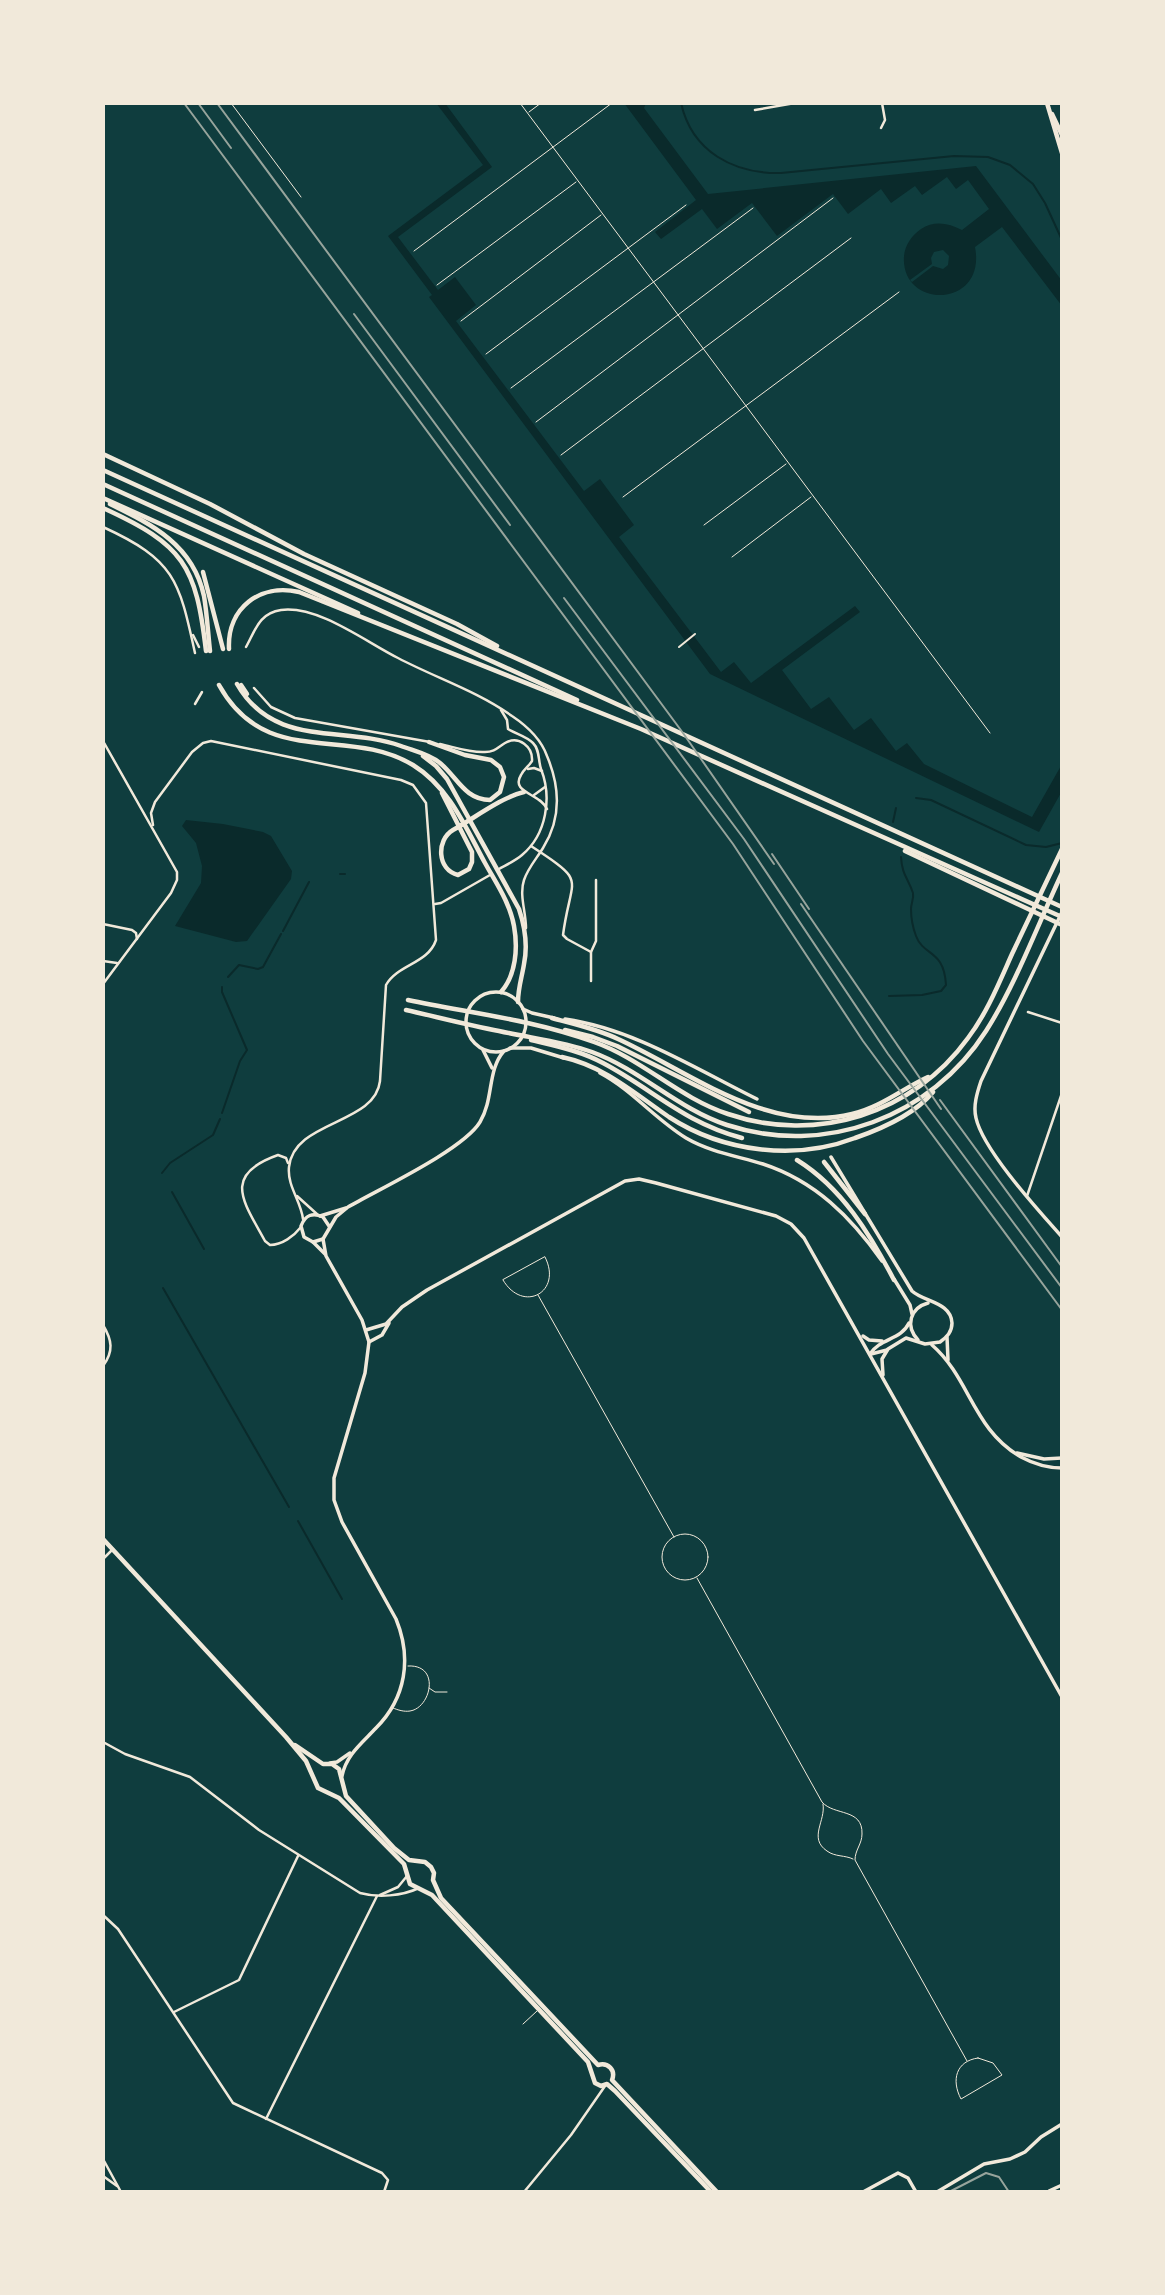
<svg xmlns="http://www.w3.org/2000/svg" width="1165" height="2295" viewBox="0 0 1165 2295" font-family="Arial,sans-serif">
  <rect width="100%" height="100%" fill="#0f3d3e"/>
  <!-- water -->
  <g fill="#0a2a2b">
    <path d="M 436,103 L 445,103 L 492,167 L 398,237 L 438,290 L 455,277 L 476,305 L 456,321 L 584,491 L 600,479 L 634,525 L 619,537 L 721,672 L 734,662 L 751,683 L 855,606 L 860,612 L 782,670 L 811,709 L 829,697 L 854,730 L 871,718 L 896,751 L 907,743 L 924,764 L 1032,817 L 1062,764 L 1062,791 L 1039,832 L 710,674 L 429,297 L 432,295 L 388,236 L 483,165 Z"/>
    <path d="M 624,103 L 646,103 L 644,108 L 708,194 L 976,166 L 1062,281 L 1062,306 L 1002,227 L 975,247 C 987,309 900,310 904,256 C 905,245 912,235 921,229 C 934,220 949,223 962,230 L 989,209 L 968,180 L 956,189 L 947,177 L 922,195 L 915,186 L 891,203 L 881,189 L 848,214 L 833,194 L 777,236 L 752,203 L 717,229 L 702,209 L 661,239 L 655,232 L 696,200 Z"/>
    <path d="M 186,820 L 223,824 L 263,832 L 271,836 L 292,871 L 291,879 L 247,941 L 236,942 L 175,926 L 201,883 L 202,866 L 196,843 L 182,826 Z"/>
  </g>
  <!-- pier -->
  <path fill="#0f3d3e" d="M 943,250 L 949,256 L 948,265 L 943,269 L 933,266 L 912,282 L 910,280 L 932,264 L 931,258 L 934,252 Z"/>
  <g fill="none" stroke-linecap="round" stroke-linejoin="round">
    <!-- stream -->
    <g stroke="#0a2a2b" stroke-width="2">
      <path d="M 681,103 C 692,152 734,174 781,173 L 954,156 L 988,157 L 1010,165 L 1033,184 L 1045,203 L 1062,240"/>
      <path d="M 916,798 L 931,800 L 1026,845 L 1046,847 L 1062,843"/>
      <path d="M 893,822 L 896,808"/>
      <path d="M 340,874 L 345,874"/>
      <path d="M 283,931 L 309,882"/>
      <path d="M 228,977 L 239,965 L 258,969 L 263,967 L 281,934"/>
      <path d="M 889,996 L 922,995 L 941,991 L 946,985 C 944,949 924,957 916,936 C 913,928 911,917 911,909 C 911,903 914,899 913,893 C 908,878 902,875 901,857"/>
      <path d="M 222,1113 L 240,1061 L 247,1050 L 222,992 L 222,987"/>
      <path d="M 162,1173 L 170,1163 L 213,1135 L 220,1119"/>
      <path d="M 172,1192 L 204,1249"/>
      <path d="M 163,1288 L 289,1507"/>
      <path d="M 298,1521 L 342,1599"/>
    </g>
    <!-- service -->
    <g stroke="#f1e9da" stroke-width="1">
      <path d="M 231,103 L 301,197"/>
      <path d="M 520,103 L 990,733"/>
      <path d="M 529,112 L 541,103"/>
      <path d="M 414,251 L 612,103"/>
      <path d="M 437,285 L 576,182"/>
      <path d="M 461,321 L 601,215"/>
      <path d="M 486,354 L 686,205"/>
      <path d="M 511,388 L 753,208"/>
      <path d="M 536,422 L 833,198"/>
      <path d="M 561,455 L 851,238"/>
      <path d="M 623,497 L 899,292"/>
      <path d="M 704,525 L 786,464"/>
      <path d="M 732,557 L 811,497"/>
      <path d="M 545,1257 C 563,1292 523,1314 503,1280 Z"/>
      <path d="M 538,1295 L 674,1537"/>
      <circle cx="685" cy="1557" r="23"/>
      <path d="M 697,1578 L 822,1802 C 834,1816 863,1808 862,1834 C 862,1844 855,1850 855,1860 L 967,2061"/>
      <path d="M 429,1688 L 435,1692 L 447,1692"/>
      <path d="M 393,1708 C 398,1710 404,1712 410,1711 C 431,1708 441,1664 408,1666"/>
      <path d="M 823,1804 C 826,1821 808,1838 827,1851 C 835,1857 845,1855 853,1859"/>
      <path d="M 523,2024 L 537,2011"/>
      <path d="M 978,2058 L 993,2063 L 1002,2075 L 961,2099 C 951,2080 956,2061 978,2058 Z"/>
    </g>
    <!-- pedestrian -->
    <path stroke="#f1e9da" stroke-width="2" d="M 679,647 L 695,634"/>
    <!-- minor -->
    <g stroke="#f1e9da" stroke-width="2.5">
      <path d="M 755,110 L 795,103"/>
      <path d="M 881,128 L 885,120 L 882,103"/>
      <path d="M 103,527 C 175,560 179,580 195,653"/>
      <path d="M 193,635 L 199,647"/>
      <path d="M 246,647 C 255,631 259,613 281,610 C 318,605 366,642 398,658 C 436,678 477,691 512,716 C 527,726 541,739 547,756 C 560,787 562,818 543,848 C 537,858 528,868 524,880 C 519,895 526,912 526,928"/>
      <path d="M 254,688 L 271,707 L 295,718 L 430,742"/>
      <path d="M 195,704 L 202,692"/>
      <path d="M 103,741 L 177,872 L 177,880 L 171,893 L 103,984"/>
      <path d="M 440,744 C 454,747 470,753 485,752 C 495,752 498,747 505,743 C 519,735 533,747 532,761 C 529,766 524,769 521,775 C 510,793 540,793 547,809"/>
      <path d="M 528,769 L 534,768 L 542,771"/>
      <path d="M 534,795 L 545,787"/>
      <path d="M 153,825 L 151,813 L 155,802 L 192,752 L 203,743 L 211,741 L 401,780 L 413,785 L 426,803 L 436,940 C 428,964 398,964 386,985 L 380,1081 C 375,1125 294,1120 289,1167 C 287,1186 301,1201 303,1219"/>
      <path d="M 531,846 C 589,884 571,874 563,935 L 567,939 L 591,952"/>
      <path d="M 499,869 C 506,865 515,861 522,855 C 547,834 552,797 541,769 C 538,760 540,750 533,743 C 526,736 516,734 508,729 L 507,720 L 501,710"/>
      <path d="M 435,904 L 441,903 L 490,875"/>
      <path d="M 103,924 L 132,930 L 136,933 L 137,939"/>
      <path d="M 103,961 L 117,963"/>
      <path d="M 591,981 L 591,952 L 596,941 L 596,880"/>
      <path d="M 1028,1012 L 1062,1023"/>
      <path d="M 288,1163 L 286,1158 L 278,1155 C 221,1175 244,1202 265,1241 L 270,1245 C 282,1245 294,1236 301,1227"/>
      <path d="M 297,1196 L 318,1215"/>
      <path d="M 1027,1196 L 1062,1093"/>
      <path d="M 103,1325 C 112,1340 114,1351 103,1366"/>
      <path d="M 103,1559 L 113,1549"/>
      <path d="M 103,1742 L 125,1754 L 190,1777 L 259,1830 L 360,1893 C 378,1898 402,1896 419,1888"/>
      <path d="M 380,1895 L 398,1887 L 407,1876"/>
      <path d="M 103,1915 L 118,1929 L 233,2103 L 382,2173 L 388,2180 L 384,2192"/>
      <path d="M 174,2012 L 239,1980 L 298,1856"/>
      <path d="M 266,2119 L 377,1896"/>
      <path d="M 103,2159 L 121,2192"/>
      <path d="M 103,2176 L 117,2186"/>
      <path d="M 524,2192 L 571,2135 L 605,2086"/>
    </g>
    <!-- tertiary -->
    <g stroke="#f1e9da" stroke-width="3.5">
      <path d="M 1062,912 L 981,1081 C 977,1093 973,1106 976,1118 C 983,1150 1039,1211 1062,1237"/>
      <circle cx="496" cy="1022" r="30"/>
      <path d="M 523,1009 L 532,1013 L 554,1018"/>
      <path d="M 565,1019 C 634,1029 696,1069 757,1099"/>
      <path d="M 510,1048 L 531,1048 L 564,1058"/>
      <path d="M 483,1050 L 492,1068"/>
      <path d="M 600,1073 C 632,1090 655,1119 686,1138 C 710,1152 737,1156 763,1164 C 815,1181 851,1217 882,1261"/>
      <path d="M 831,1157 L 912,1291 C 924,1302 951,1302 952,1323 C 952,1332 947,1337 940,1342 L 925,1344 L 906,1338 L 888,1349 L 882,1359 L 883,1375"/>
      <path d="M 320,1216 L 346,1208"/>
      <path d="M 323,1239 L 326,1256 L 362,1320 L 369,1342 L 365,1373 L 334,1478 L 334,1500 L 342,1522 L 396,1619 C 412,1658 406,1698 376,1728 C 362,1743 346,1755 342,1776"/>
      <path d="M 313,1242 L 323,1239 L 336,1217 L 348,1207 C 379,1189 463,1150 480,1122 C 494,1099 487,1070 504,1051"/>
      <path d="M 325,1254 L 313,1242 L 304,1237 L 301,1226 C 305,1215 313,1212 323,1217 L 329,1226"/>
      <path d="M 894,1279 L 910,1305 L 912,1314"/>
      <path d="M 366,1330 L 386,1324 L 402,1307 L 427,1290 L 625,1181 L 639,1179 L 656,1183 L 776,1216 L 791,1224 L 804,1238 L 1062,1697"/>
      <path d="M 863,1336 L 869,1340 L 882,1341"/>
      <path d="M 947,1337 L 948,1360"/>
      <path d="M 918,1340 C 905,1326 910,1308 928,1303"/>
      <path d="M 369,1342 L 382,1335 L 389,1323"/>
      <path d="M 932,1345 C 970,1378 973,1430 1021,1457 C 1034,1464 1046,1468 1062,1468"/>
      <path d="M 870,1354 C 880,1338 901,1340 909,1323"/>
      <path d="M 871,1354 L 887,1350"/>
      <path d="M 1017,1453 L 1044,1459 L 1062,1458"/>
      <path d="M 330,1763 L 337,1762 L 350,1753"/>
    </g>
    <!-- secondary -->
    <g stroke="#f1e9da" stroke-width="3.5">
      <path d="M 1049,2191 L 1062,2185"/>
      <path d="M 863,2192 L 898,2173 L 908,2178 L 916,2192"/>
      <path d="M 937,2192 L 984,2164 L 1010,2159 L 1025,2152 L 1041,2137 L 1062,2124"/>
      <path d="M 1061,2192 L 1062,2191"/>
    </g>
    <!-- primary -->
    <g stroke="#f1e9da" stroke-width="4.5">
      <path d="M 103,1539 L 286,1737 L 306,1761 L 318,1788 L 339,1798 L 404,1864 L 410,1884 L 432,1895 L 588,2062 L 595,2083 L 601,2086 L 607,2084 L 615,2091 L 711,2192"/>
      <path d="M 295,1745 L 323,1764 L 332,1764 L 339,1769 L 346,1796 L 394,1848 L 409,1860 L 425,1862 L 431,1867 L 434,1873 L 433,1880 L 441,1898 L 598,2065 C 608,2062 616,2070 612,2080 L 717,2192"/>
    </g>
    <!-- trunk -->
    <g stroke="#f1e9da" stroke-width="4.5">
      <path d="M 408,1000 C 470,1013 534,1020 594,1042 C 642,1059 679,1098 728,1114 C 816,1144 913,1114 968,1038 C 987,1013 999,983 1012,954 C 1029,919 1045,884 1062,849"/>
      <path d="M 406,1010 C 437,1017 468,1025 499,1031 C 530,1038 562,1041 592,1052 C 641,1070 678,1109 727,1125 C 825,1157 931,1117 986,1031 C 1016,984 1038,924 1062,873"/>
      <path d="M 552,1018 C 574,1024 597,1029 618,1039 C 690,1072 768,1135 852,1114 C 881,1107 902,1089 928,1077"/>
      <path d="M 565,1030 L 593,1037 L 617,1046 L 749,1112"/>
      <path d="M 531,1040 C 556,1046 581,1051 603,1063 C 654,1090 683,1122 742,1138"/>
      <path d="M 562,1057 C 604,1066 634,1093 669,1117 C 723,1152 795,1161 855,1138 C 881,1129 915,1114 933,1092"/>
      <path d="M 797,1160 C 842,1188 870,1234 894,1280"/>
      <path d="M 824,1162 L 865,1214"/>
    </g>
    <!-- motorway -->
    <g stroke="#f1e9da" stroke-width="4.5">
      <path d="M 1047,103 L 1062,153"/>
      <path d="M 1052,114 L 1062,135"/>
      <path d="M 103,454 L 210,504 L 304,554 L 457,624 L 497,646"/>
      <path d="M 103,470 L 1062,907"/>
      <path d="M 103,484 L 577,700"/>
      <path d="M 103,498 L 358,613"/>
      <path d="M 110,504 C 153,525 193,545 204,596 C 207,614 208,633 210,651"/>
      <path d="M 103,508 C 184,545 196,565 206,651"/>
      <path d="M 203,572 L 223,649"/>
      <path d="M 229,649 C 227,608 260,583 299,592 L 641,729 L 1062,917"/>
      <path d="M 237,684 C 274,749 343,725 401,746 C 414,751 429,754 440,763 C 457,777 465,800 490,800 L 500,792 L 504,777 L 500,767 L 491,760 L 465,755 L 429,742"/>
      <path d="M 219,685 C 266,770 347,725 413,765 C 449,787 466,828 485,863 C 496,883 510,903 514,926 C 518,948 516,975 501,992"/>
      <path d="M 241,685 L 247,694"/>
      <path d="M 423,756 L 436,766 L 447,779 L 519,909 C 525,927 528,945 524,964 C 522,977 518,988 518,1002"/>
      <path d="M 442,793 L 472,852 L 472,862 L 469,869 L 458,875 C 437,870 436,840 453,830 C 473,819 502,797 524,792"/>
      <path d="M 905,851 L 1062,925"/>
    </g>
    <!-- tram -->
    <path stroke="#97a49c" stroke-width="2" d="M 949,2192 L 986,2173 L 999,2177 L 1009,2192"/>
    <!-- rail -->
    <g stroke="#97a49c" stroke-width="2">
      <path d="M 184,103 L 733,844 L 863,1041 L 1062,1310"/>
      <path d="M 198,103 L 231,148"/>
      <path d="M 217,103 L 683,733 L 774,864"/>
      <path d="M 354,314 L 510,525"/>
      <path d="M 564,598 L 744,839 L 888,1054 L 1062,1288"/>
      <path d="M 772,854 L 809,909"/>
      <path d="M 801,904 L 941,1109"/>
      <path d="M 940,1100 L 1062,1267"/>
    </g>
  </g>
  <!-- border -->
  <rect width="1165" height="2295" fill="none" stroke="#f1e9da" stroke-width="210"/>
</svg>
